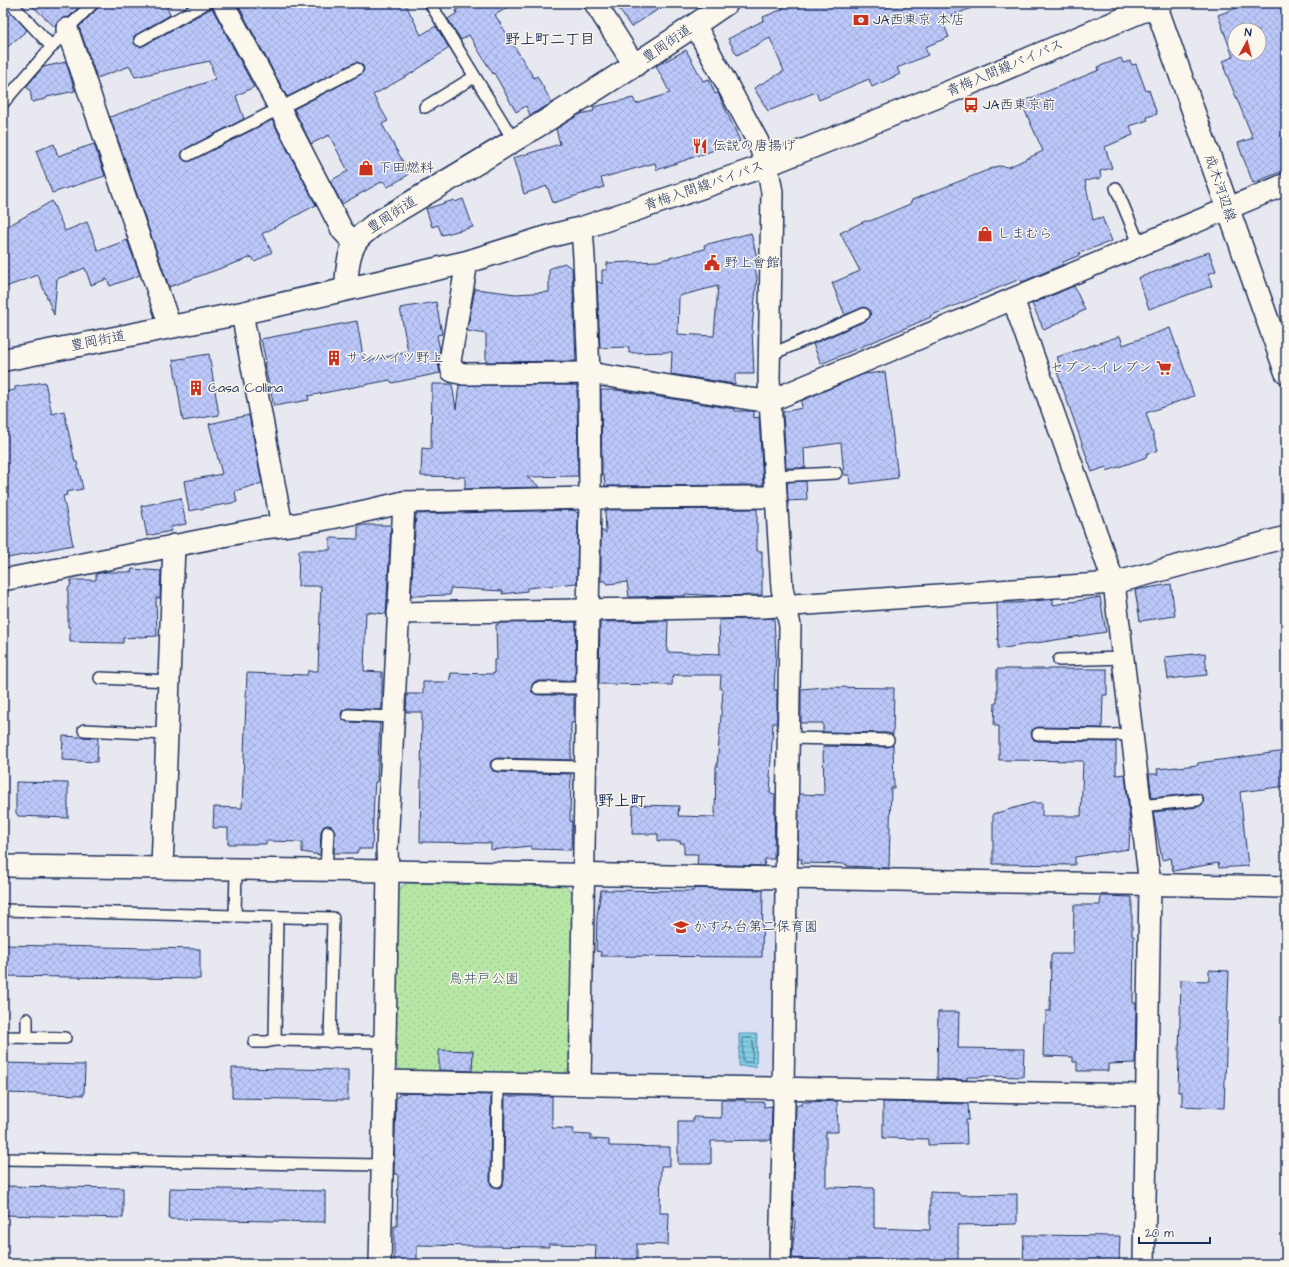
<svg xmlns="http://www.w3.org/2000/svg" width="1289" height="1267" viewBox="0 0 1289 1267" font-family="'Architects Daughter','Klee One',sans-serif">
  <defs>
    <pattern id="park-dots" width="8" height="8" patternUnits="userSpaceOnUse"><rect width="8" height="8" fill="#b7e7a6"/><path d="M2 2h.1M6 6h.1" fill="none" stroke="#9dc691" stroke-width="1.8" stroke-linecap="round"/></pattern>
    <pattern id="water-rules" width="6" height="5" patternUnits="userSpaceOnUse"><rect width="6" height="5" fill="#81cde1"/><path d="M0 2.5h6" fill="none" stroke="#6fb0c3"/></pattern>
    <pattern id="building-cross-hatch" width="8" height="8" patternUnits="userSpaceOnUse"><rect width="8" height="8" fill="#bcc8f9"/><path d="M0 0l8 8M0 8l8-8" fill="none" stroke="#a1acd8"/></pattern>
  </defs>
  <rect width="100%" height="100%" fill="#e8e9f0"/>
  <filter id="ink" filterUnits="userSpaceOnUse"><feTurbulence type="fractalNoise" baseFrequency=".025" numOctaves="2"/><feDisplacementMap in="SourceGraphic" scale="8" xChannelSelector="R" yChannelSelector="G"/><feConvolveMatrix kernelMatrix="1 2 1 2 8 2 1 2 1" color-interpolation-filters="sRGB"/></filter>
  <g filter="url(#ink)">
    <!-- built -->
    <path fill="#dbdff3" d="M 602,886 L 768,889 L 775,897 L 772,1072 L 765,1079 L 597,1075 L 591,1068 L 594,893 Z"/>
    <!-- park -->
    <path fill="url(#park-dots)" stroke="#698b82" d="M 406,883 L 565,886 L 573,893 L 569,1069 L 563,1075 L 402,1072 L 395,1064 L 398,890 Z"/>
    <!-- water -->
    <path fill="url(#water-rules)" stroke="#588ead" d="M 739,1034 L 757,1034 L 756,1067 L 739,1066 Z"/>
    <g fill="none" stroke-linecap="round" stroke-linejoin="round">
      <!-- shore -->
      <path stroke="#446e92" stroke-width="1" d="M 745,1038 L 751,1038 L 753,1040 L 752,1061 L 751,1062 L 744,1062 L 743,1061 L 743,1040 Z"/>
    </g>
    <!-- building -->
    <g fill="url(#building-cross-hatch)" stroke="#1b2f5e" fill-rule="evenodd">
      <path d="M 3,3 L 27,30 L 3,51 Z"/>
      <path d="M 29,3 L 83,3 L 69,17 L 63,18 L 58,21 L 55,27 Z"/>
      <path d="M 100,3 L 165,3 L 170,15 L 134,36 L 134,43 L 140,47 L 143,46 L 212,8 L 254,87 L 236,96 L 244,119 L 185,149 L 182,152 L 182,158 L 185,161 L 191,161 L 272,120 L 316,205 L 262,234 L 272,252 L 255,262 L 252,257 L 169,287 L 110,117 L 215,79 L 210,61 L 135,77 L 130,66 L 97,78 L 79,27 L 98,8 Z"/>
      <path d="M 237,3 L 405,3 L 421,35 L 436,26 L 449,48 L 412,73 L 373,95 L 388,121 L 382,124 L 407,169 L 406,171 L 408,175 L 388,187 L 383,181 L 342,204 L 330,181 L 348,171 L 329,135 L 311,144 L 294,109 L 360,75 L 364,70 L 363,66 L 358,62 L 354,63 L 287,97 Z"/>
      <path d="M 467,3 L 515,3 L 495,15 L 534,78 L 537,76 L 552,103 L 530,115 L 526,106 L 516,112 L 494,73 L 493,74 L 469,35 L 461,40 L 448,19 L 457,13 L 456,10 Z"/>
      <path d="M 615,3 L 668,3 L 631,27 Z"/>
      <path d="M 781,3 L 981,3 L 981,4 L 942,20 L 949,37 L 925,47 L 928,55 L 897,68 L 900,74 L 872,87 L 869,79 L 819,100 L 816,92 L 768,111 L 754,88 L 784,71 L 770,38 L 737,55 L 728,39 L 764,20 L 763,17 L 783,9 Z"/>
      <path d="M 1250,3 L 1286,3 L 1286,170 L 1253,183 L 1241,152 L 1238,143 L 1253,138 L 1224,68 L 1226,67 L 1223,61 L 1233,57 L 1218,15 ZM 1235,30 L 1259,30 L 1259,54 L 1235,54 Z"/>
      <path d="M 686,50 L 703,81 L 709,79 L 715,94 L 718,93 L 740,141 L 657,170 L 655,163 L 601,178 L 604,187 L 553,203 L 547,186 L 524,194 L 513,158 L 560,144 L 556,129 L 580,114 L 594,111 L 593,107 L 633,98 L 636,104 L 670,93 L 656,66 Z"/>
      <path d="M 1121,58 L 1123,63 L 1130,61 L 1132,65 L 1136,64 L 1146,91 L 1149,90 L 1157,114 L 1147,117 L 1148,120 L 1130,126 L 1133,135 L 1105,147 L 1112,168 L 1100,171 L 1101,178 L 1085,181 L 1093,220 L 1102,217 L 1112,241 L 1079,253 L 1080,255 L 1063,262 L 1064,264 L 1022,282 L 1020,279 L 930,316 L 931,317 L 821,364 L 813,344 L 867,320 L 871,315 L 868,309 L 864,307 L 845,315 L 832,283 L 860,271 L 840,233 L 865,221 L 870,221 L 910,204 L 912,200 L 998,166 L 1009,167 L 1043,151 L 1021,102 L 1099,70 L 1098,67 Z"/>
      <path d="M 66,62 L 75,91 L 47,97 L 46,99 L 32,102 L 30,90 L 26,87 L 43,67 Z"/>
      <path d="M 54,144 L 58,156 L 94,144 L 105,176 L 52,193 L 36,151 Z"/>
      <path d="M 463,199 L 473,227 L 442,235 L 438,225 L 432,227 L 426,209 L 454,200 L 455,202 Z"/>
      <path d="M 52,201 L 65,231 L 87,222 L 98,251 L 127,240 L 140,275 L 110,286 L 107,279 L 91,285 L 85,268 L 57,279 L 54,315 L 38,275 L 3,288 L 3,229 Z"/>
      <path d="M 751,233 L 759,266 L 759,268 L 755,269 L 757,277 L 752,329 L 754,374 L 735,374 L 735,384 L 671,374 L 672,352 L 629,353 L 629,347 L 600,348 L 597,281 L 602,284 L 602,270 L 607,270 L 607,263 L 657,261 L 705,249 L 704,245 ZM 718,286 L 714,336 L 678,334 L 679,296 Z"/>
      <path d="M 1209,252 L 1216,271 L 1208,274 L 1212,286 L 1149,309 L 1138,278 Z"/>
      <path d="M 564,263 L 572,268 L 576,361 L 486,362 L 486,334 L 467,331 L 475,289 L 516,294 L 549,292 L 549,269 Z"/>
      <path d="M 1074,286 L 1085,310 L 1044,330 L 1032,304 Z"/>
      <path d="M 436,302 L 442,334 L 437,335 L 440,350 L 438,363 L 440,373 L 392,383 L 390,380 L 308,396 L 309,400 L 274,406 L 264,363 L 266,362 L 261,339 L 357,321 L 364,362 L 408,352 L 400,308 Z"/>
      <path d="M 1170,328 L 1194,396 L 1146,413 L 1158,450 L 1146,454 L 1147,457 L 1107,471 L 1106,467 L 1092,472 L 1055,366 L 1060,365 L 1057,357 L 1120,336 L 1123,345 Z"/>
      <path d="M 209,354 L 219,415 L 183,421 L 173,360 Z"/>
      <path d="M 885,372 L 898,478 L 850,484 L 849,475 L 844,475 L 841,443 L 804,448 L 805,468 L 786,468 L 783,412 L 802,408 L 801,401 L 864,374 Z"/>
      <path d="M 45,382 L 52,414 L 64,411 L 75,462 L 77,462 L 83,489 L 66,492 L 67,495 L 63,496 L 73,545 L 3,559 L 3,392 L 15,390 L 15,387 Z"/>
      <path d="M 432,384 L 452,384 L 456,409 L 459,385 L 577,385 L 578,476 L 527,477 L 540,487 L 465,489 L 465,477 L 421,476 L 422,448 L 431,449 Z"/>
      <path d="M 601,390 L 616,390 L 735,409 L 735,411 L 754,411 L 754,418 L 759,417 L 763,485 L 605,486 L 604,475 L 602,475 Z"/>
      <path d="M 249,415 L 262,483 L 235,491 L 237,502 L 189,511 L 184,481 L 222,474 L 209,424 Z"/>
      <path d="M 806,481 L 807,500 L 788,501 L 787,482 Z"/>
      <path d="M 181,498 L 186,524 L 171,527 L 171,531 L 147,536 L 141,506 Z"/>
      <path d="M 757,509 L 757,551 L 762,551 L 762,595 L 718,596 L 685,594 L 685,596 L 629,597 L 627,582 L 607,584 L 606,581 L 601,581 L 601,530 L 606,533 L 605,510 Z"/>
      <path d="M 573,510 L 578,513 L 577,583 L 527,588 L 527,591 L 502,594 L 503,591 L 450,588 L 450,595 L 411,596 L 416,514 Z"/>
      <path d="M 358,525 L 391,525 L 386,614 L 366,612 L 364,671 L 382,672 L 382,710 L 348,708 L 342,711 L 341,714 L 342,719 L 347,722 L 380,723 L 377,782 L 375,782 L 374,796 L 372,849 L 358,849 L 357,853 L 334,853 L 335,832 L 332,826 L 328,825 L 324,826 L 321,831 L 320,855 L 302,852 L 302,842 L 266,841 L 266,844 L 228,844 L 228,828 L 213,828 L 214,807 L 242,808 L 247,673 L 307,675 L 308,671 L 318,671 L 321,586 L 298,586 L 299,550 L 330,550 L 330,538 L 358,539 Z"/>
      <path d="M 132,569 L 161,571 L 160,598 L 156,598 L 157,636 L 123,638 L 123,643 L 70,642 L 70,627 L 68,627 L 68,588 L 70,587 L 71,580 L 96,580 L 96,574 L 106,572 L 131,572 Z"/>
      <path d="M 1171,584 L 1175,616 L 1140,621 L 1135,590 Z"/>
      <path d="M 1100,597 L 1106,632 L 998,649 L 997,603 L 1017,603 L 1053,599 L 1053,605 Z"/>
      <path d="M 774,618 L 776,655 L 774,690 L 777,690 L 777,723 L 773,723 L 770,777 L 771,777 L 770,793 L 775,794 L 774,859 L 765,859 L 764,866 L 697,864 L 698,854 L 684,854 L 684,843 L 680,843 L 680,841 L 658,841 L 658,834 L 632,834 L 633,805 L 679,806 L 678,816 L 715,817 L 716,766 L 717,766 L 723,690 L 720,689 L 721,675 L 673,675 L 672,685 L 599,684 L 600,622 L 668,621 L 667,652 L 720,654 L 719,620 Z"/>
      <path d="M 576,622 L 575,681 L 538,681 L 534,682 L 531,688 L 532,692 L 538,695 L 574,695 L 574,723 L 571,723 L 571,760 L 497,758 L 491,761 L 490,765 L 493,771 L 497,772 L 571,774 L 570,821 L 572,821 L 571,850 L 531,849 L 531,846 L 491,850 L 491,843 L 420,842 L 422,712 L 406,712 L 407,694 L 423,694 L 423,682 L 449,682 L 451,673 L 494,674 L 494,660 L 497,660 L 496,625 L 501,623 Z"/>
      <path d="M 1205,653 L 1207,675 L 1168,679 L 1165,657 Z"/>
      <path d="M 997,669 L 1107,669 L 1107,695 L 1103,695 L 1102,728 L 1038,727 L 1032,730 L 1031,734 L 1034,740 L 1038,741 L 1116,742 L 1116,775 L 1125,774 L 1130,823 L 1129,849 L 1075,857 L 1075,865 L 993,864 L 993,814 L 1032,803 L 1042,803 L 1042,816 L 1081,816 L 1083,761 L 999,760 L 999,726 L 994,726 L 995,703 L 997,703 Z"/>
      <path d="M 823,687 L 894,688 L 893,735 L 888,733 L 823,732 L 823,723 L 801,723 L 801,689 Z"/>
      <path d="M 63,736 L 98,738 L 97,762 L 62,760 Z"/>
      <path d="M 893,745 L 894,788 L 891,788 L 889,868 L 847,866 L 846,864 L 801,863 L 802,859 L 798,859 L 799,794 L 824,795 L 823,746 L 888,747 Z"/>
      <path d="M 1286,751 L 1286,786 L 1240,792 L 1248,866 L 1219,868 L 1218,863 L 1173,871 L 1171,858 L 1162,860 L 1153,812 L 1198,807 L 1203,803 L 1204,799 L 1200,794 L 1196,793 L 1152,798 L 1149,774 L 1158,774 L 1157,769 L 1198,765 L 1198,763 Z"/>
      <path d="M 16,782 L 68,783 L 68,818 L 18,816 L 17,814 L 16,813 Z"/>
      <path d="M 694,888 L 763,890 L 762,957 L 601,956 L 601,952 L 596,951 L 597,916 L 601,890 L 693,891 Z"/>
      <path d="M 1101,896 L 1132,897 L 1132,936 L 1134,936 L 1133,1003 L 1136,1003 L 1135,1063 L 1108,1064 L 1108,1071 L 1077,1071 L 1077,1062 L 1073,1062 L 1073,1057 L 1043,1056 L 1044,1024 L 1046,1023 L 1046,1011 L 1050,1011 L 1051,954 L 1073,954 L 1074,905 L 1100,905 Z"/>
      <path d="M 3,945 L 200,949 L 200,979 L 3,976 Z"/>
      <path d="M 1209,970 L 1229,971 L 1224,1108 L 1182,1106 L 1182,1092 L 1178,1092 L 1181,980 L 1209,981 Z"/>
      <path d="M 938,1012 L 959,1012 L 958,1048 L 1024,1049 L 1023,1077 L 983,1076 L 983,1077 L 967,1077 L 967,1080 L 937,1079 Z"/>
      <path d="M 439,1050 L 473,1051 L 472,1071 L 439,1070 Z"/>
      <path d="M 3,1063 L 85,1065 L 84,1095 L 3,1093 Z"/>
      <path d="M 232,1068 L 348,1070 L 348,1100 L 232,1098 Z"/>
      <path d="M 400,1093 L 491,1095 L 490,1181 L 491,1185 L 497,1188 L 501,1187 L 504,1181 L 505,1096 L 552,1096 L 552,1128 L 574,1129 L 573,1134 L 591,1135 L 591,1139 L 609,1140 L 609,1146 L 670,1147 L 670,1166 L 661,1166 L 660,1213 L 669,1213 L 668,1245 L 637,1244 L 637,1264 L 595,1264 L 596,1245 L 549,1244 L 549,1247 L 417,1245 L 417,1264 L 394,1264 L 394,1226 L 397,1226 L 398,1174 L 394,1174 L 396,1099 Z"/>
      <path d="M 721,1100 L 745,1100 L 745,1102 L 764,1102 L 764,1107 L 772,1106 L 771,1140 L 711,1141 L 711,1164 L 678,1164 L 678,1121 L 693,1121 L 693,1117 L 721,1118 Z"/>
      <path d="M 837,1101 L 838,1132 L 826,1132 L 826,1187 L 874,1188 L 874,1228 L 930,1230 L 930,1192 L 959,1193 L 959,1195 L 1017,1194 L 1017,1224 L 958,1225 L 958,1264 L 887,1264 L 887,1261 L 840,1262 L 792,1258 L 795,1221 L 793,1221 L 796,1105 L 802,1105 L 802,1102 Z"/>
      <path d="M 883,1102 L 968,1104 L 969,1120 L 966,1120 L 967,1144 L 928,1145 L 928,1139 L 883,1138 Z"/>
      <path d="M 3,1186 L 123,1188 L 123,1218 L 3,1215 Z"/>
      <path d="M 170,1188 L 325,1191 L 325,1222 L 169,1219 Z"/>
      <path d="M 1024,1235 L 1120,1236 L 1119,1264 L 1023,1264 Z"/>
    </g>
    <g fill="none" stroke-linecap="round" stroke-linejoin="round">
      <defs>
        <g id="lane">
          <path d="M 11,3 L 52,47"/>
          <path d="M 430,3 L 514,141"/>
          <path d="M 140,40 L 206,3"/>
          <path d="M 3,103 L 67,29 L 93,3"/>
          <path d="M 425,107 L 474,77"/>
          <path d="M 188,155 L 357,69"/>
          <path d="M 1116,188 L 1140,246"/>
          <path d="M 770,355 L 864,314"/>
          <path d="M 774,476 L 836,473"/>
          <path d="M 1059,660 L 1123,658"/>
          <path d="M 100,678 L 169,681"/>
          <path d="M 538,688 L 586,688"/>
          <path d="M 348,715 L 393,717"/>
          <path d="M 84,730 L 167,734"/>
          <path d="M 1038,734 L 1112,735 L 1132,734"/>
          <path d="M 788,738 L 888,740"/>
          <path d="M 497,765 L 584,767"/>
          <path d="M 1141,806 L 1197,800"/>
          <path d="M 326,871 L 328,832"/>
          <path d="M 3,910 L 235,916 L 236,869"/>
          <path d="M 235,916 L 333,918 L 330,1042"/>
          <path d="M 277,917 L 275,1040 L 385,1042"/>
          <path d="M 3,1037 L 65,1038"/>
          <path d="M 27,1037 L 27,1019"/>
          <path d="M 254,1042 L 266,1042 L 275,1040"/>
          <path d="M 3,1159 L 382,1165"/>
          <path d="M 497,1181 L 498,1083"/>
        </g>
        <g id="street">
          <path d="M 223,3 L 280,109 L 342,230 L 355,244"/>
          <path d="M 595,3 L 635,66"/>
          <path d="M 695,25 L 758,142 L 767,165 L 772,192 L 769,378 L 770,401 L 782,588 L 790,626 L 783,1089 L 784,1103 L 780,1264"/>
          <path d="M 67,29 L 170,326"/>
          <path d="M 467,262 L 450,361 L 452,371 L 464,374 L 589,373 L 750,399 L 770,401 L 1286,184"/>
          <path d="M 1013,299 L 1114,583 L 1150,885 L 1144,1264"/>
          <path d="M 242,313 L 282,526"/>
          <path d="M 3,580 L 263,528 C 308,524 359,513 404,502 L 590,498 L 775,497"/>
          <path d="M 398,613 L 764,607 L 1114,583 L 1286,537"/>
          <path d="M 3,866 L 388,871 L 1286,887"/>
          <path d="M 162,868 L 174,545"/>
          <path d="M 384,1081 L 1147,1095"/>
          <path d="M 580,1084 L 590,498 L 589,373 L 584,257 L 582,228"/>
          <path d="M 380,1264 L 385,1042 L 388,871 L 387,849 L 404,502"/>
        </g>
        <path id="secondary" d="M 1155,3 L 1286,372"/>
        <g id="primary">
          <path d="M 346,289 C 347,275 347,257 355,243 C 359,236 368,230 375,224 C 494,153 613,82 727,3"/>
          <path d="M 3,360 L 242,313 L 467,262 L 550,236 L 582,228 L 767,165 L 964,86 L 1161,3"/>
        </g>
      </defs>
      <!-- lane casing -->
      <use href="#lane" stroke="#1b2f5e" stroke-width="14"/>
      <!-- street casing -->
      <use href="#street" stroke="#1b2f5e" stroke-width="24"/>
      <!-- secondary casing -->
      <use href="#secondary" stroke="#1b2f5e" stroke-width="25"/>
      <!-- primary casing -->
      <use href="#primary" stroke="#1b2f5e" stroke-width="25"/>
      <!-- lane -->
      <use href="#lane" stroke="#fbf7ec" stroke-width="11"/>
      <!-- street -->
      <use href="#street" stroke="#fbf7ec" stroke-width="21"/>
      <!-- secondary -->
      <use href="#secondary" stroke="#fbf7ec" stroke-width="22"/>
      <!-- primary -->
      <use href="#primary" stroke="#fbf7ec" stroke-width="22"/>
    </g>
  </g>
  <!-- icons -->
  <defs>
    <symbol id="bank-bare" viewBox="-9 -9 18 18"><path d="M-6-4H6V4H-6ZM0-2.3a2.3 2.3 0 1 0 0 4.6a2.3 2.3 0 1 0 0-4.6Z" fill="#c8321e" stroke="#fbf7ec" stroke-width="2.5" paint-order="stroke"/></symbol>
    <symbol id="bus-bare" viewBox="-9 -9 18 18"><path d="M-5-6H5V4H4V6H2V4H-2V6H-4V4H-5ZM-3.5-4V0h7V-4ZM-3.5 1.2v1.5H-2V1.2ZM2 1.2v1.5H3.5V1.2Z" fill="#c8321e" stroke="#fbf7ec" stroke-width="2.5" paint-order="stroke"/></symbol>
    <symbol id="restaurant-bare" viewBox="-9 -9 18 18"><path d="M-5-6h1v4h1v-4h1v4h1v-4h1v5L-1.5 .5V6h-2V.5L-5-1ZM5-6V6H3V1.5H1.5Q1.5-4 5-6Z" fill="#c8321e" stroke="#fbf7ec" stroke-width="2.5" paint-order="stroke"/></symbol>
    <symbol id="shop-bare" viewBox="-9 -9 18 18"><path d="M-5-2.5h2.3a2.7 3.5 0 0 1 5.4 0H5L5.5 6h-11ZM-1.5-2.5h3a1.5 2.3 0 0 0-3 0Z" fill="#c8321e" stroke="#fbf7ec" stroke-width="2.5" paint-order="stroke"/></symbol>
    <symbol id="civic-bare" viewBox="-9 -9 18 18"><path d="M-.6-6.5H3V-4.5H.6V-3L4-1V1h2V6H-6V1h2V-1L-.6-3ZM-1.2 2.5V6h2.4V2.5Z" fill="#c8321e" stroke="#fbf7ec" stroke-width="2.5" paint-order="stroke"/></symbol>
    <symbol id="building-bare" viewBox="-9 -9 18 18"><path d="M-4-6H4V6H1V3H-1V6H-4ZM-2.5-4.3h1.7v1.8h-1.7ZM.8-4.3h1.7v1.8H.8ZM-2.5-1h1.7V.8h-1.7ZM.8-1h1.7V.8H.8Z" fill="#c8321e" stroke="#fbf7ec" stroke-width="2.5" paint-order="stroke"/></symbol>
    <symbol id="supermarket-bare" viewBox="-9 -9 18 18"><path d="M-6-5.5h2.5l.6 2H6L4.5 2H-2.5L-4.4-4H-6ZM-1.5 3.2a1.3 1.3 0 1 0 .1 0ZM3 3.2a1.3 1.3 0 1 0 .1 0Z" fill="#c8321e" stroke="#fbf7ec" stroke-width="2.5" paint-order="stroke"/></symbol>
    <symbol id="school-bare" viewBox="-9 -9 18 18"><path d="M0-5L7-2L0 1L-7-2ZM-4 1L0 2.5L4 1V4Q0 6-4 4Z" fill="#c8321e" stroke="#fbf7ec" stroke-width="2.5" paint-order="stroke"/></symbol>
  </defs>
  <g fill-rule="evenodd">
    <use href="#bank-bare" x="850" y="9" width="22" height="22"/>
    <use href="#bus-bare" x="960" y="94" width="22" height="22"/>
    <use href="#restaurant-bare" x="689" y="135" width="22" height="22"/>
    <use href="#shop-bare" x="355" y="157" width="22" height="22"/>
    <use href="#shop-bare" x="974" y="223" width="22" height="22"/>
    <use href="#civic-bare" x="701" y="252" width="22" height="22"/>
    <use href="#building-bare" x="323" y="347" width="22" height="22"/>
    <use href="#supermarket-bare" x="1153" y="357" width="22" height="22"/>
    <use href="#building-bare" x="185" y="377" width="22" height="22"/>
    <use href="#school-bare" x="670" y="916" width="22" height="22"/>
  </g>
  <g text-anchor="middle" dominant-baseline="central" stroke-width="3" stroke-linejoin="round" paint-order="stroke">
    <!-- poi labels -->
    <g font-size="14" fill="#1b2f5e" stroke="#fbf7ec" text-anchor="start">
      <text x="873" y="20">JA西東京 本店</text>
      <text x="983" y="105">JA西東京前</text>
      <text x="712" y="146">伝説の唐揚げ</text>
      <text x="378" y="168">下田燃料</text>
      <text x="997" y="234">しまむら</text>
      <text x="724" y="263">野上會館</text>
      <text x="346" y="358">サンハイツ野上</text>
      <text x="1152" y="368" text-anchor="end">セブン-イレブン</text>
      <text x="208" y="388">Casa Collina</text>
      <text x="693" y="927">かすみ台第二保育園</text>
    </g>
    <!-- street labels -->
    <g font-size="14" fill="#1b2f5e" stroke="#fbf7ec">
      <text transform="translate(667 44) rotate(-34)">豊岡街道</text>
      <text transform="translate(1005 68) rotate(-23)">青梅入間線バイパス</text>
      <text transform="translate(704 186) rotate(-19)">青梅入間線バイパス</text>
      <text transform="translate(1220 188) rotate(71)">成木河辺線</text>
      <text transform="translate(392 215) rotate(-33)">豊岡街道</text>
      <text transform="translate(98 341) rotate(-11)">豊岡街道</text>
    </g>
    <!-- park labels -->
    <g font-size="14" fill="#3a546c" stroke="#fbf7ec">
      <text x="484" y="979">鳥井戸公園</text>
    </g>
    <!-- neighbourhood labels -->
    <g font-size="15" font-weight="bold" fill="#1b2f5e" stroke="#fbf7ec">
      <text x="550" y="39">野上町二丁目</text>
    </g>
    <!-- quarter labels -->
    <g font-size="16" font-weight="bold" fill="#1b2f5e" stroke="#fbf7ec">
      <text x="622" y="801">野上町</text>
    </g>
  </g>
  <!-- margin -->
  <rect width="1289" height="1267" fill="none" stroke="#fbf7ec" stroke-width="16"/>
  <rect x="8" y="8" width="1273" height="1251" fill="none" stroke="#1b2f5e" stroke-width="1.5" filter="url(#ink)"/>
  <!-- north arrow -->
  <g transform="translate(1247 42) rotate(7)"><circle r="19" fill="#fbf7ec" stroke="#a1a7b3"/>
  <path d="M0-3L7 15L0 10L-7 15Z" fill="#c8321e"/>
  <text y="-6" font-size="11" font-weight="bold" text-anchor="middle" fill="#1b2f5e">N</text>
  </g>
  <!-- scale -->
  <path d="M1139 1237v6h71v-6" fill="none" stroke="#1b2f5e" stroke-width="2"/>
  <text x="1145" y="1237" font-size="12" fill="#1b2f5e" stroke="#fbf7ec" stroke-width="3" paint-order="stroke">20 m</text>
</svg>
